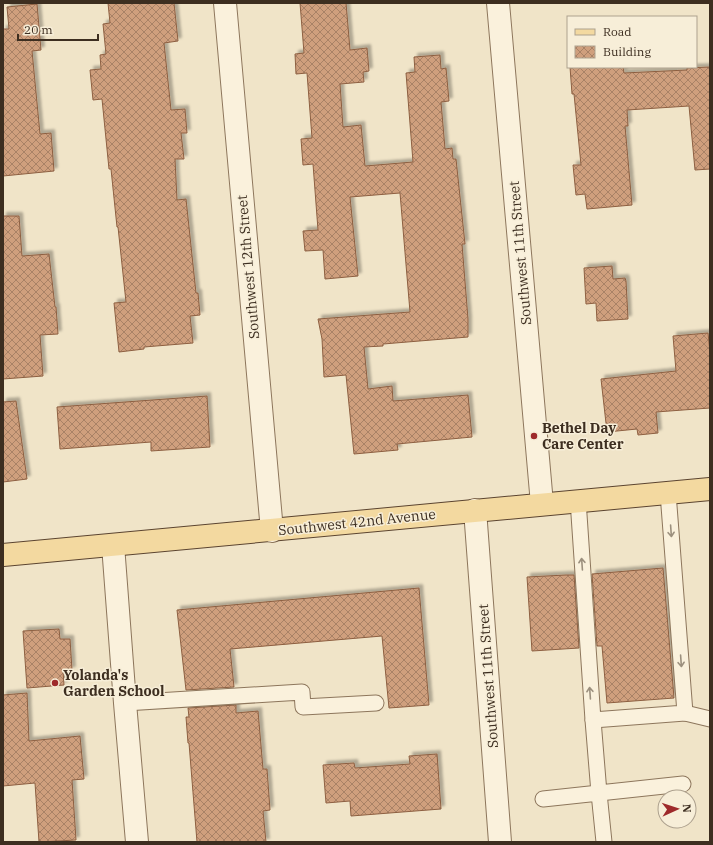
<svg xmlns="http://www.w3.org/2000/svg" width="713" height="845" viewBox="0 0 713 845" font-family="'IBM Plex Serif',serif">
  <defs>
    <pattern id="building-cross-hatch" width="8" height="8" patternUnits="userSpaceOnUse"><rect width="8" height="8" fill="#cf9f7d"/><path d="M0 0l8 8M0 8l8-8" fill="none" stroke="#a98266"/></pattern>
    <filter id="shadow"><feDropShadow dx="3.5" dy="-3.5" stdDeviation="1" flood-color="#0004"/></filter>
  </defs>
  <rect width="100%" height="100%" fill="#f0e4c8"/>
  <!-- building -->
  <g fill="url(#building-cross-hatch)" stroke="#8d5f41" filter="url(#shadow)">
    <path d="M 108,3 L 174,3 L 178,41 L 164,43 L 171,110 L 185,109 L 187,133 L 181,133 L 184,159 L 175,159 L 177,200 L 186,199 L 196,293 L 198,293 L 200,315 L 190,316 L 193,343 L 144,347 L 144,349 L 119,352 L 114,303 L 126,302 L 118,227 L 117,227 L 111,169 L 109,169 L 102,99 L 93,100 L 90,70 L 101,69 L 100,55 L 106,54 L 103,24 L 110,23 Z"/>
    <path d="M 300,3 L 346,3 L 350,50 L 367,48 L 369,71 L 363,72 L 364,82 L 340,84 L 343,127 L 361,125 L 365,166 L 413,162 L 406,73 L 415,72 L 414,57 L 440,55 L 441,69 L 446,68 L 449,101 L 441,102 L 445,149 L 452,148 L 453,159 L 456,159 L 465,244 L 462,244 L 468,319 L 468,337 L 383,344 L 383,346 L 364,347 L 368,389 L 392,386 L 393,401 L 468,395 L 472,437 L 397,444 L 398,450 L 354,454 L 346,375 L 324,377 L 322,339 L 318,319 L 410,312 L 400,193 L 350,197 L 358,276 L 325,279 L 323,250 L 305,251 L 303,231 L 318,230 L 313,164 L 303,165 L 301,139 L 312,138 L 307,73 L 296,74 L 295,54 L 304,53 Z"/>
    <path d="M 37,4 L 41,50 L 32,51 L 40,134 L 51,133 L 54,171 L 3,176 L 3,29 L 9,29 L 7,7 Z"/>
    <path d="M 570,67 L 623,67 L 624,73 L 687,70 L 687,68 L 710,67 L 710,169 L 695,170 L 689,106 L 627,110 L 628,126 L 625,126 L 632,205 L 587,209 L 585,194 L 576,195 L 573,165 L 581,165 L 574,94 L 572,94 Z"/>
    <path d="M 3,216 L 19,216 L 22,256 L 49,254 L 55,307 L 56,307 L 58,334 L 40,335 L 43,376 L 3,379 Z"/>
    <path d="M 612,266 L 613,279 L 625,278 L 626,281 L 628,319 L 597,321 L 596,303 L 586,304 L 584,268 Z"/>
    <path d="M 708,333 L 710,352 L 710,408 L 656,412 L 658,433 L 638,435 L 637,429 L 607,432 L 601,379 L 676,371 L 673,336 Z"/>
    <path d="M 207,396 L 210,447 L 151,451 L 151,442 L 60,449 L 57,407 Z"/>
    <path d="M 16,401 L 27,479 L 3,482 L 3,402 Z"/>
    <path d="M 663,568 L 674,698 L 607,703 L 602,646 L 597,646 L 592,574 Z"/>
    <path d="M 566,575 L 574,575 L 579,648 L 532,651 L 527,577 Z"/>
    <path d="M 419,588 L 429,705 L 389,708 L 382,636 L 230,649 L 234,687 L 186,690 L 177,610 Z"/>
    <path d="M 59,629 L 60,639 L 70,639 L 72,670 L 63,671 L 64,685 L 27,688 L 23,631 Z"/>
    <path d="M 27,693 L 29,741 L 80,736 L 84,779 L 72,780 L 76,840 L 39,842 L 35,783 L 3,786 L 3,695 Z"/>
    <path d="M 236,705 L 236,713 L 258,711 L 263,769 L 267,769 L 270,810 L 263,811 L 266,842 L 197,842 L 189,743 L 188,743 L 186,717 L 189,717 L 188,708 Z"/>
    <path d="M 437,754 L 441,809 L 351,816 L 350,801 L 326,803 L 323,765 L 354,763 L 355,768 L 410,764 L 409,756 Z"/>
  </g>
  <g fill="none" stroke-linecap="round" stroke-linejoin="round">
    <defs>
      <g id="lane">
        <path d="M 578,500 L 593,720 L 685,713 L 668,493"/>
        <path d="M 125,703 L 302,692 L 303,707 L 376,703"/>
        <path d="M 685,713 L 710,719"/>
        <path d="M 593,720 L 599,793 L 683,784"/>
        <path d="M 543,799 L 599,793 L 604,842"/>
      </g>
      <g id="street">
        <path d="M 225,3 L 272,531"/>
        <path d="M 498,3 L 542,504"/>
        <path d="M 475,510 L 500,842"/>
        <path d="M 113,545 L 125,703 L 137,842"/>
      </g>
      <path id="primary" d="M 3,555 L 710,489"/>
    </defs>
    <!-- lane casing -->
    <use href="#lane" stroke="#8d765c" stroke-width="17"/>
    <!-- street casing -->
    <use href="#street" stroke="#8d765c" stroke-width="24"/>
    <!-- primary casing -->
    <use href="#primary" stroke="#5b4430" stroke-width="24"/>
    <!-- lane -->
    <use href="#lane" stroke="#faf1dc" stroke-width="15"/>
    <!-- street -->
    <use href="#street" stroke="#faf1dc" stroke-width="22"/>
    <!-- primary -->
    <use href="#primary" stroke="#f3d9a0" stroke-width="22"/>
  </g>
  <!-- one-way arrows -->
  <defs><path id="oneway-shaft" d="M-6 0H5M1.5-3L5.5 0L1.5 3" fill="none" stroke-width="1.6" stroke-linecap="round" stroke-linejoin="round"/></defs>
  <g stroke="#9c907e">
    <use href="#oneway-shaft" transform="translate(671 531) rotate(86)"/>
    <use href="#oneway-shaft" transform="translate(582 564) rotate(-94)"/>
    <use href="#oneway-shaft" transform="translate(681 661) rotate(86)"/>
    <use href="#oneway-shaft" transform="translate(590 693) rotate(-94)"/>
  </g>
  <!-- markers -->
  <g fill="#9e2a2b" stroke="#f7eed8" stroke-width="1.5">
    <circle cx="534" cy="436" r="4"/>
    <circle cx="55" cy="683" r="4"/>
  </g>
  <g text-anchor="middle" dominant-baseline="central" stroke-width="3" stroke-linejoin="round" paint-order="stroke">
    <!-- street labels -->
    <g font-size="14" fill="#3d2e20" stroke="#f7eed8">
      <text transform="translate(520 253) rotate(-95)">Southwest 11th Street</text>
      <text transform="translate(248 267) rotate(-95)">Southwest 12th Street</text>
      <text transform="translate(357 522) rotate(-6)">Southwest 42nd Avenue</text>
      <text transform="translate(488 676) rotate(-94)">Southwest 11th Street</text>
    </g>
    <!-- poi labels -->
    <g font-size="14" font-weight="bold" fill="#3d2e20" stroke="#f7eed8" text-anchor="start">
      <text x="542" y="428">Bethel Day<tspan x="542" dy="16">Care Center</tspan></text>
      <text x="63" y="675">Yolanda's<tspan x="63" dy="16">Garden School</tspan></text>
    </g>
  </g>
  <!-- border -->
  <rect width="713" height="845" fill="none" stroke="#3d2e20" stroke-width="8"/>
  <!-- legend -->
  <rect x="567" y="16" width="130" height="52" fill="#f7eed8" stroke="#ada18e"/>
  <rect x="575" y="29" width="20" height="6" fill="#f3d9a0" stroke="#ada18e"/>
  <text x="603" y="36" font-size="12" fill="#3d2e20">Road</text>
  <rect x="575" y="46" width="20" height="12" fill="url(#building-cross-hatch)" stroke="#ada18e"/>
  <text x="603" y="56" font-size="12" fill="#3d2e20">Building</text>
  <!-- north arrow -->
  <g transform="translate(677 809) rotate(87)"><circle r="19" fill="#f7eed8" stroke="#ada18e"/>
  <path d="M0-3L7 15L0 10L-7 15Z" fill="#9e2a2b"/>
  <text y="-6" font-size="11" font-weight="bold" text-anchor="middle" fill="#3d2e20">N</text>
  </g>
  <!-- scale -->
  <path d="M18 34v6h80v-6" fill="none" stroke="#3d2e20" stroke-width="2"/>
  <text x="24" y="34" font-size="12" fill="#3d2e20" stroke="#f7eed8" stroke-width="3" paint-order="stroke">20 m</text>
</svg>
